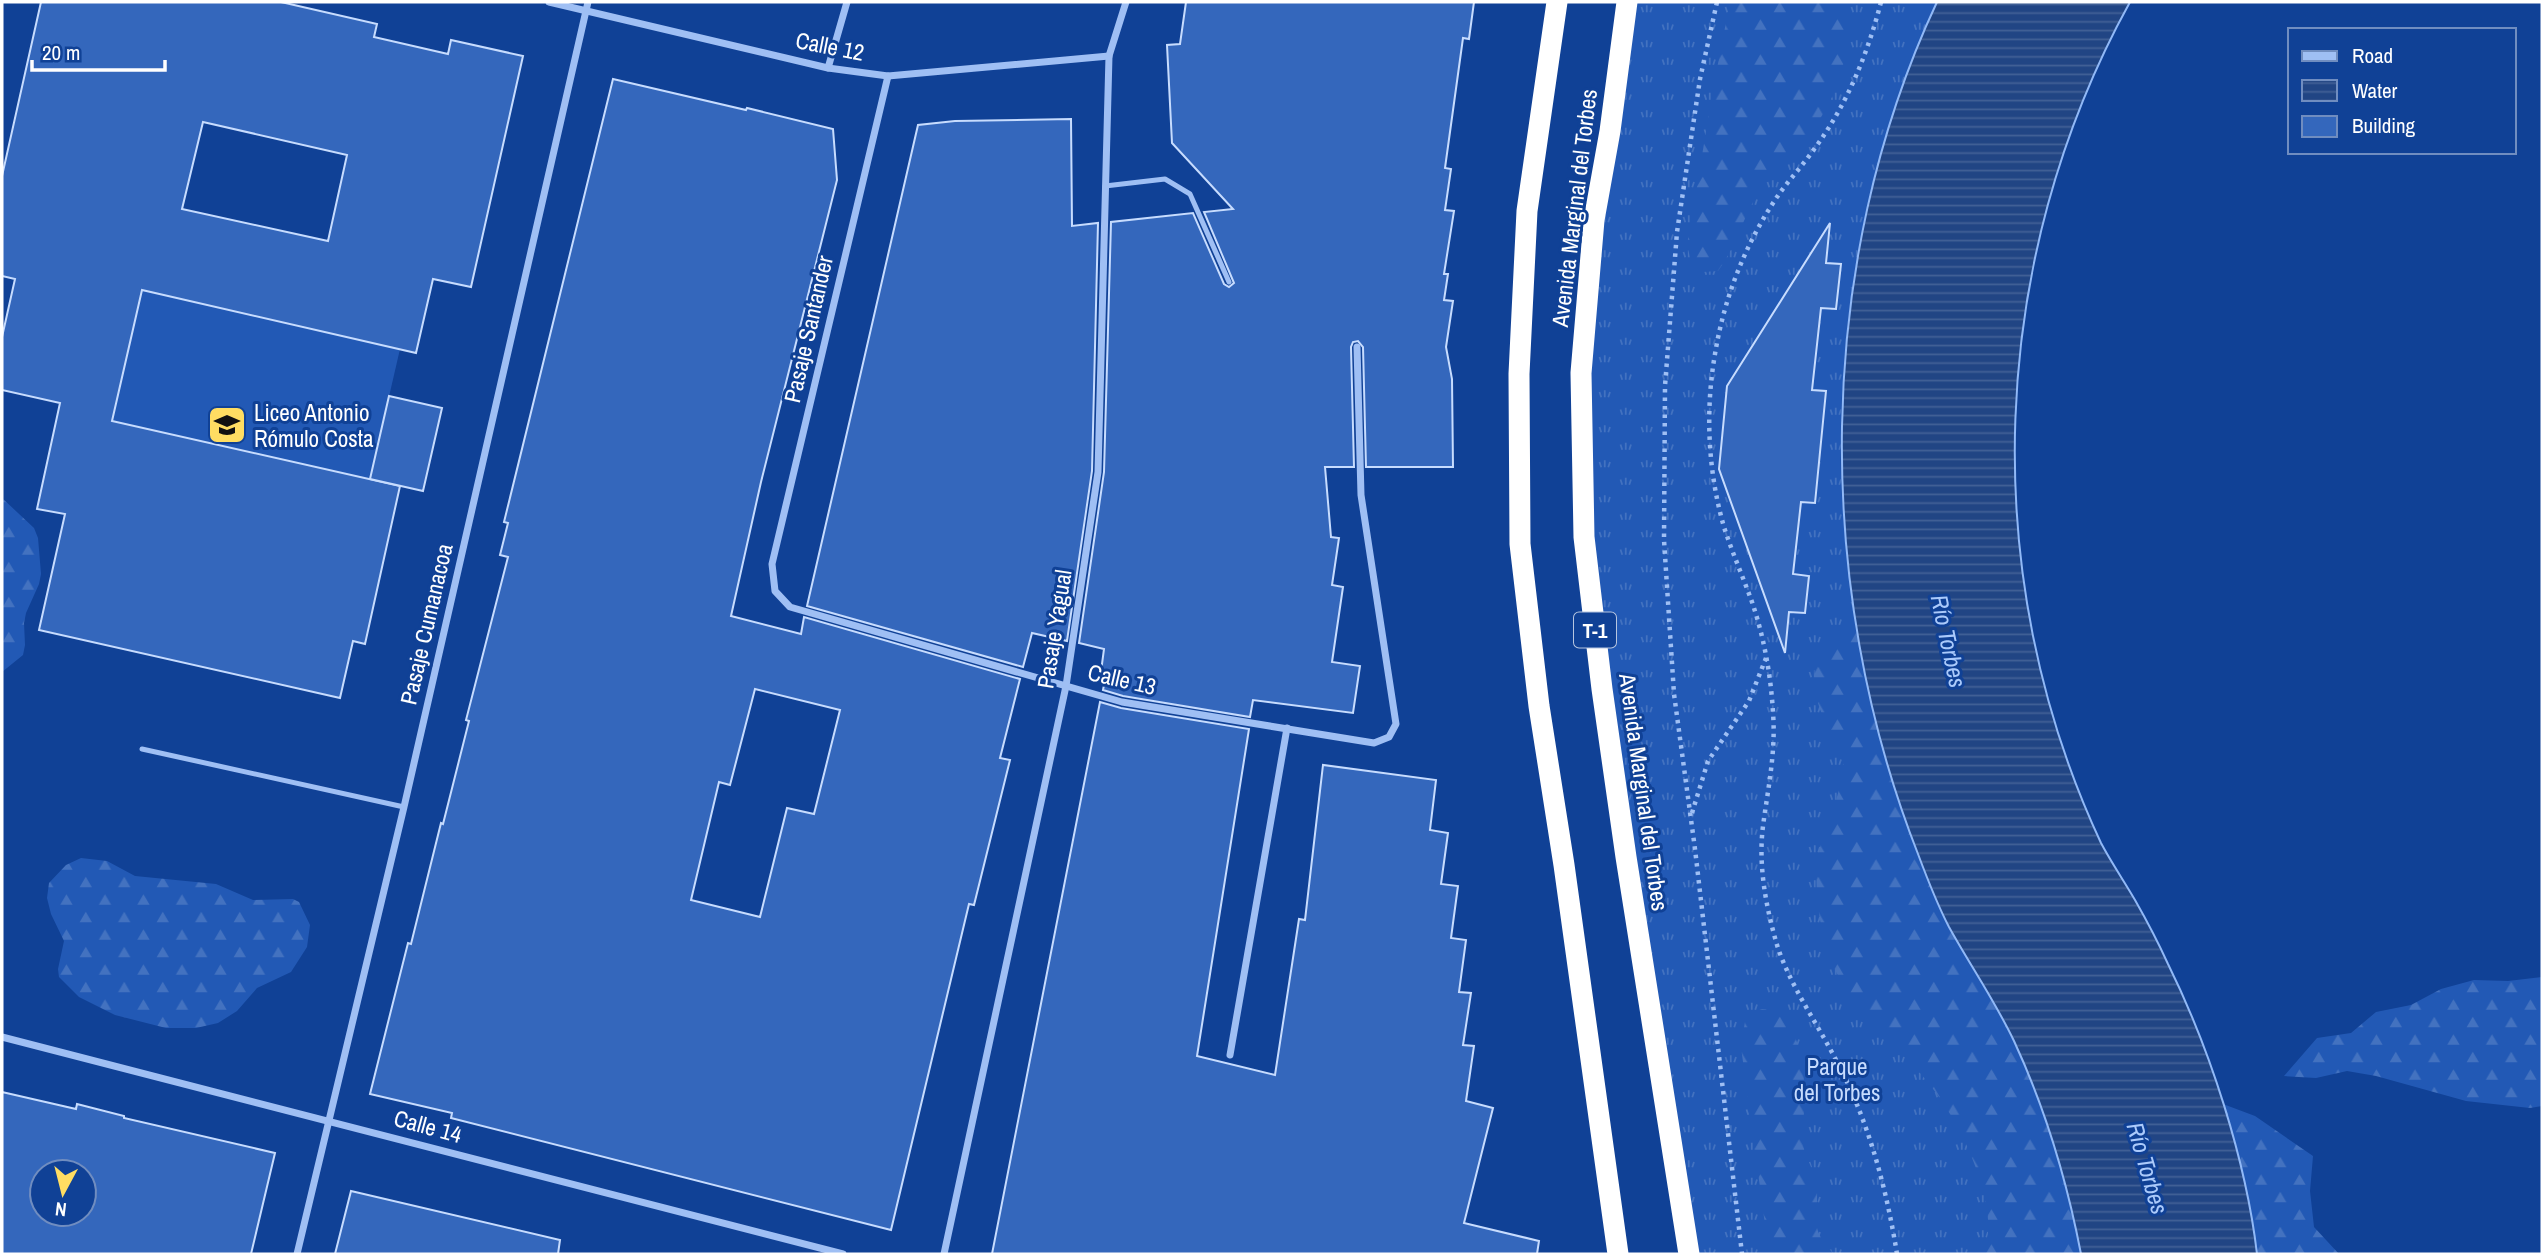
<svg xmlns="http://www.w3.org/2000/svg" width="2544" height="1256" viewBox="0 0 2544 1256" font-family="'Archivo Narrow',sans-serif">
  <defs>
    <pattern id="grass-tufts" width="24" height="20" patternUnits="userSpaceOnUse" patternTransform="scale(1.75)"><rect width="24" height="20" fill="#2259b5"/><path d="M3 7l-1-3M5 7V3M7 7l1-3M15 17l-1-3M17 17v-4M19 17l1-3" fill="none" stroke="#4372c0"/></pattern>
    <pattern id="forest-firs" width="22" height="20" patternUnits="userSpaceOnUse" patternTransform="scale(1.75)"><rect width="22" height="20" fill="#2259b5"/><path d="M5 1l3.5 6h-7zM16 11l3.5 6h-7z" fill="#4372c0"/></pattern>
    <pattern id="water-rules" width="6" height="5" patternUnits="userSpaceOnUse" patternTransform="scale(1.75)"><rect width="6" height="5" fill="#214584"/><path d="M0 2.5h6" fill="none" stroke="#426196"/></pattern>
  </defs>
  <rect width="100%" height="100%" fill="#104196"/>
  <!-- grass -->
  <path fill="url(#grass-tufts)" d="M 1627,2 L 1937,2 C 1868,147 1837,317 1841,477 C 1843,529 1849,580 1856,631 L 2081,1254 L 1689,1254 L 1602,689 L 1581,373 Z"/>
  <!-- forest -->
  <g fill="url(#forest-firs)">
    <path d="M 1730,2 L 1845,2 C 1853,50 1840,94 1810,133 C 1796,151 1778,167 1764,185 C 1744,211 1738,244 1718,271 L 1703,272 L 1691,261 L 1687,245 L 1714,84 Z"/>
    <path d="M 2,498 L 34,528 L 38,538 L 41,574 L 39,584 L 26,613 L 24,623 L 25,645 L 23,655 L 2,672 Z"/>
    <path d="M 1856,631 C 1877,731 1903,830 1947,923 C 1956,940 1967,956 1977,973 C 1990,994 2001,1016 2012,1038 C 2046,1106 2067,1180 2081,1254 L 1983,1254 C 1992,1233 1988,1208 1982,1187 C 1972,1150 1951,1110 1926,1080 C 1893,1039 1847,1007 1829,955 C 1818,924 1811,872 1822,841 C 1830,816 1844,786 1843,759 C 1843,742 1831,731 1823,716 C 1815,701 1810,666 1820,650 C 1828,637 1842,633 1856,631 Z"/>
    <path d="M 81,858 L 107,861 L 135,876 L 216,884 L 253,900 L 293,899 L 299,902 L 310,925 L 307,947 L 291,972 L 257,988 L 237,1011 L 218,1023 L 196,1028 L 166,1028 L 115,1015 L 79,997 L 59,977 L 58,969 L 64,941 L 51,914 L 47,898 L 49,883 L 66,865 Z"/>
    <path d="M 2542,977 L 2542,1106 L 2530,1108 L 2466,1101 L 2376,1076 L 2347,1071 L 2316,1078 L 2284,1076 L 2317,1038 L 2351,1033 L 2376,1012 L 2411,1005 L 2441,989 L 2474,980 L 2508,981 Z"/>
    <path d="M 1762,1009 L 1780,1011 C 1805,1046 1805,1071 1804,1113 C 1803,1123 1801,1135 1803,1145 C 1806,1161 1817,1173 1817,1190 C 1818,1222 1809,1228 1834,1254 L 1769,1254 L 1741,1047 L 1746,1015 Z"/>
    <path d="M 2223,1104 L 2255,1116 L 2313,1156 L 2310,1191 L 2314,1227 L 2339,1254 L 2257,1254 L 2242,1175 Z"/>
  </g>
  <!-- pitch -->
  <path fill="#2259b5" d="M 142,290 L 400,349 L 370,479 L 112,421 Z"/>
  <!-- water -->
  <path fill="url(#water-rules)" stroke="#91b9f7" stroke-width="2" d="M 1937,2 L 2130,2 C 1988,259 1976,576 2101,843 C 2111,862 2124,881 2135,900 C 2147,921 2158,942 2168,964 C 2210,1049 2246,1160 2257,1254 L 2081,1254 C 2067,1181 2046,1110 2014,1041 C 1995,1001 1970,965 1949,927 C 1937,904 1927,878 1918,854 C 1813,587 1814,264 1937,2 Z"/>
  <!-- building -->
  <g fill="#3467bc" stroke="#c7dcfe" stroke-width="2" fill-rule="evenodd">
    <path d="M 41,2 L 281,2 L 377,24 L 374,37 L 448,54 L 451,40 L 523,56 L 471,287 L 433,279 L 416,353 L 142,290 L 112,421 L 400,486 L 365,644 L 353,641 L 340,698 L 39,630 L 65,514 L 37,509 L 60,403 L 2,390 L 2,337 L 15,279 L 2,276 L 2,176 ZM 203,122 L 347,155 L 328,241 L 182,209 Z"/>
    <path d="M 1186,2 L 1474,2 L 1469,39 L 1463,38 L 1445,168 L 1451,169 L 1445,210 L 1454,211 L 1444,274 L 1448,274 L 1444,300 L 1453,301 L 1446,347 L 1452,379 L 1453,467 L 1366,467 L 1363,347 L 1358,341 L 1353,342 L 1351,347 L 1354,467 L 1325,467 L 1331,537 L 1339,538 L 1332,585 L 1343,587 L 1332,662 L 1360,666 L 1353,713 L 1253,700 L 1250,717 L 1123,696 L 1103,690 L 1105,680 L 1100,679 L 1104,649 L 1079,643 L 1104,472 L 1111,222 L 1193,213 L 1224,284 L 1229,287 L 1234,283 L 1204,212 L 1233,209 L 1172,143 L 1167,45 L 1180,44 Z"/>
    <path d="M 613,79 L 746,110 L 747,108 L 833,129 L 837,180 L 761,482 L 731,616 L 801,634 L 804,617 L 1020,679 L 1000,758 L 1010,760 L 974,905 L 969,904 L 891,1230 L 451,1118 L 452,1113 L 370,1094 L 408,943 L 411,944 L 441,823 L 443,824 L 469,721 L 466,720 L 508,557 L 500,555 L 508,523 L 504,522 ZM 755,689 L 840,710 L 814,814 L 787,808 L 760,917 L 691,900 L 719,782 L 730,785 Z"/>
    <path d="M 1071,119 L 1072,226 L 1098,223 L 1092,471 L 1067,641 L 1032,633 L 1023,667 L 807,606 L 918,125 L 955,121 Z"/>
    <path d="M 1830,223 L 1826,263 L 1841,264 L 1836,309 L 1821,308 L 1812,390 L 1826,391 L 1815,503 L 1801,502 L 1793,574 L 1809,576 L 1805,613 L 1789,612 L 1785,653 L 1719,469 L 1727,386 Z"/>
    <path d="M 389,396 L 442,408 L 423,491 L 370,479 Z"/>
    <path d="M 1100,702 L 1121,708 L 1249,729 L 1197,1056 L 1275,1075 L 1299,919 L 1305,920 L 1323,765 L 1436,780 L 1430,830 L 1448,833 L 1441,884 L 1458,886 L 1451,938 L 1466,940 L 1459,992 L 1471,993 L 1463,1045 L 1474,1046 L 1466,1101 L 1493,1108 L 1464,1223 L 1539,1241 L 1537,1254 L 992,1254 Z"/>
    <path d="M 2,1092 L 76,1109 L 77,1104 L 124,1116 L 124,1118 L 275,1153 L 251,1254 L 2,1254 ZM 42,1172 L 84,1172 L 84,1214 L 42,1214 Z"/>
    <path d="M 351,1191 L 560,1240 L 558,1254 L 335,1254 Z"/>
  </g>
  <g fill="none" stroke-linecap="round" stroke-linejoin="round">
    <!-- path -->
    <g stroke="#9fbff4" stroke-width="4.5" stroke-dasharray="3.5 5" stroke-linecap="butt">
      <path d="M 1717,2 L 1700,79 L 1677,232 L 1665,386 L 1664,540 L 1674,694 L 1695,849 L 1742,1254"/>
      <path d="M 1881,2 C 1867,56 1846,107 1812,152 C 1800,169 1786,183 1775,200 C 1744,247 1724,299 1715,354 C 1705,411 1708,472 1724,527 C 1732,552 1743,577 1752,602 C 1764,637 1771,676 1773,713 C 1776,752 1768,788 1763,826 C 1758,866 1766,907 1777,945 C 1790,985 1815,1020 1835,1058 C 1868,1119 1886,1186 1897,1254"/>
      <path d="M 1692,813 L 1708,761 L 1749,701 L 1766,658"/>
    </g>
    <!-- lane -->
    <g stroke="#9fbff4" stroke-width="5">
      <path d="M 1105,186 L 1165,179 L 1190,194 L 1229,282"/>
      <path d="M 142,749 L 404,807"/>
    </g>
    <!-- street -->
    <g stroke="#9fbff4" stroke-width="7">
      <path d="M 549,2 L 828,68 L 888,76 L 1109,56"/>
      <path d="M 828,68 L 847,2"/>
      <path d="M 888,76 L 772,564 L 775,591 L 790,607 L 1122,702 L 1374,743 L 1389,737 L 1396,724 L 1361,495 L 1357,347"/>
      <path d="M 2,1037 L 843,1254"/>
      <path d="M 1230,1055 L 1287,728"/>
      <path d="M 297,1254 L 404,807 L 588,2"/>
      <path d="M 944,1254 L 1066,686 L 1098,472 L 1109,56 L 1126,2"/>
    </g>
    <!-- highway -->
    <g stroke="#fff" stroke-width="21">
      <path d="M 1557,2 L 1527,211 L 1519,374 L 1520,544 L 1539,706 L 1564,865 L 1618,1254"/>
      <path d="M 1627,2 L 1610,131 L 1594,220 L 1581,373 L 1584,537 L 1602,689 L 1626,857 L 1689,1254"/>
    </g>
  </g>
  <!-- icons -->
  <defs>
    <symbol id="university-square" viewBox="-11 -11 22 22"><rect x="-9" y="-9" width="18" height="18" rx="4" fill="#ffdd62" stroke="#104196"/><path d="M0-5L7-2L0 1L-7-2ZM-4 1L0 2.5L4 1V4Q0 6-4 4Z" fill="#111"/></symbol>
  </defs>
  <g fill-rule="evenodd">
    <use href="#university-square" x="205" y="403" width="44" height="44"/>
  </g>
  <g text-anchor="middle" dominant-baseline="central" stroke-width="6" stroke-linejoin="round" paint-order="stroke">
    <!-- shield labels -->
    <rect fill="#104196" stroke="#b7c6e0" stroke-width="2" x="1574" y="612.5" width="42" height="35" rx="5"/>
    <g font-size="21" font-weight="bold" fill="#fff">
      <text x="1595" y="630">T-1</text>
    </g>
    <!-- street labels -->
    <g font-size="23" fill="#fff" stroke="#104196">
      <text transform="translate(830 46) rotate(11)">Calle 12</text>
      <text transform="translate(1574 208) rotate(-83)">Avenida Marginal del Torbes</text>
      <text transform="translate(808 329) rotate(-77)">Pasaje Santander</text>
      <text transform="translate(426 624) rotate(-77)">Pasaje Cumanacoa</text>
      <text transform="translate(1054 629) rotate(-81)">Pasaje Yagual</text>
      <text transform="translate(1122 679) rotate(13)">Calle 13</text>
      <text transform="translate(1644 792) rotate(82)">Avenida Marginal del Torbes</text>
      <text transform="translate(428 1126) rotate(15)">Calle 14</text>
    </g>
    <!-- poi labels -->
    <g font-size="23" fill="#fff" stroke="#104196" text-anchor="start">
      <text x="254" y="412">Liceo Antonio<tspan x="254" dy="26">Rómulo Costa</tspan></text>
    </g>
    <!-- park labels -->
    <g font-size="23" fill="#c7dcfe" stroke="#104196">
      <text x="1837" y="1066">Parque<tspan x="1837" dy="26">del Torbes</tspan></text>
    </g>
    <!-- water labels -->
    <g font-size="24" font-style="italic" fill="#abcafb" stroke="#104196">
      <text transform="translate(1949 641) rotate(78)">Río Torbes</text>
      <text transform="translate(2148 1168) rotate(74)">Río Torbes</text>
    </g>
  </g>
  <!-- border -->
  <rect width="2544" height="1256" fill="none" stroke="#ffffff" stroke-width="7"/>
  <!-- legend -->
  <rect x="2288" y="28" width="228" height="126" fill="#104196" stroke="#708dc0" stroke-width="2"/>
  <rect x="2302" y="51" width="35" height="10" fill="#9fbff4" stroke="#708dc0" stroke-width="2"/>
  <text x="2352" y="63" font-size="21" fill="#ffffff">Road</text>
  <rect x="2302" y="80" width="35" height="21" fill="url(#water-rules)" stroke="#708dc0" stroke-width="2"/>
  <text x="2352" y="98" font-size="21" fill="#ffffff">Water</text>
  <rect x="2302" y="116" width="35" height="21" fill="#3467bc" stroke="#708dc0" stroke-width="2"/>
  <text x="2352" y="133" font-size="21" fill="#ffffff">Building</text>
  <!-- north arrow -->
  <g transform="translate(63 1193) rotate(187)"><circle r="33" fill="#104196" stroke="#708dc0" stroke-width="2"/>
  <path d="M0-5L12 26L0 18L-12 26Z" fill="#ffdd62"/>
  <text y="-10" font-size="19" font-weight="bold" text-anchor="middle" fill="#ffffff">N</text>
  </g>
  <!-- scale -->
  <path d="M32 60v10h133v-10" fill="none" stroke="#ffffff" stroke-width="3.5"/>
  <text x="42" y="60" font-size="21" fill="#ffffff" stroke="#104196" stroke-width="5" paint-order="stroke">20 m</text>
</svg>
